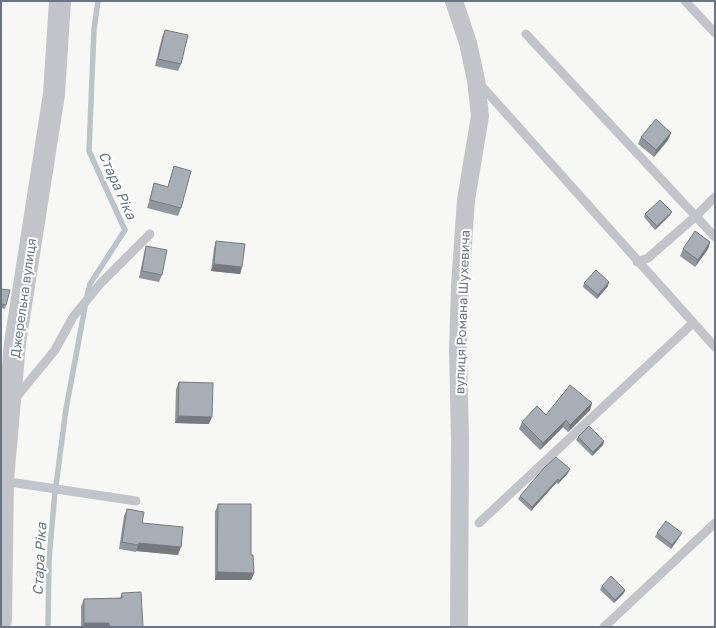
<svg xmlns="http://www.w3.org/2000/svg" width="716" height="628" viewBox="0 0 716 628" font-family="'Golos Text',sans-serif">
  <rect width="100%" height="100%" fill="#f7f8f5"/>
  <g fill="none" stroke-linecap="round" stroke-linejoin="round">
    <!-- stream -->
    <g stroke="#bbc3c9" stroke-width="5.5">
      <path d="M 87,296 L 90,284 L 125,230 L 89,151 L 94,29 L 98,1"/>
      <path d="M 56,485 L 66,409 L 85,307"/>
      <path d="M 48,627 L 49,560 L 55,491"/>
    </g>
    <!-- service -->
    <g stroke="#c1c4c8" stroke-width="9">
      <path d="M 685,1 L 715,33"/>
      <path d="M 526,34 L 715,237"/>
      <path d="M 478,82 L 715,347"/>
      <path d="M 637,262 L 648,258 L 696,216 L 715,197"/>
      <path d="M 14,400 L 55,350 L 73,317 L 100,284 L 150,234"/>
      <path d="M 3,481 L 136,501"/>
      <path d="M 479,523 L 693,323"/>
      <path d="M 604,627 L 715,523"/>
    </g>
    <!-- minor -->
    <path stroke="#c1c4c8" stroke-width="18" d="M 454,1 L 468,43 L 476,80 L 480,116 L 466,200 L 460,286 L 458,350 L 460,440 L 459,627"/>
    <!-- tertiary -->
    <path stroke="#c1c4c8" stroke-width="22" d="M 1,620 L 3,480 L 15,343 L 54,94 L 60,1"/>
  </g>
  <!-- wall -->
  <g fill="#90969c">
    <path d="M 165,30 L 181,64 L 178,71 L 155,66 L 162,37 Z"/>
    <path d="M 671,133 L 668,140 L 654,157 L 638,144 L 641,137 Z"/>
    <path d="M 174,166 L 181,208 L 178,216 L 147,208 L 152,191 L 154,183 L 168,187 Z"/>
    <path d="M 672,212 L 670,215 L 655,230 L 644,217 L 645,214 Z"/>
    <path d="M 216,241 L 242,267 L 240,274 L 211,271 L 214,248 Z"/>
    <path d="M 710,242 L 708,249 L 695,267 L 680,256 L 683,249 Z"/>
    <path d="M 146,246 L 162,275 L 159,282 L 139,278 L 144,253 Z"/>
    <path d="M 584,283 L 608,286 L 597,299 L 583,287 Z"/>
    <path d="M 1,289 L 6,305 L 5,309 L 1,308 Z"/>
    <path d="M 179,382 L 209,424 L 175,423 L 176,389 Z"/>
    <path d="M 592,403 L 590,410 L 568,432 L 563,427 L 540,450 L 519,429 L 522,422 Z"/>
    <path d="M 578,437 L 604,441 L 603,445 L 592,456 L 576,440 Z"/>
    <path d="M 568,473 L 558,484 L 556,483 L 531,511 L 518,499 L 520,496 Z"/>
    <path d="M 218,504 L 251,555 L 254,573 L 251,580 L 215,580 L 215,512 Z"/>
    <path d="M 127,509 L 142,523 L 178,555 L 136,551 L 136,552 L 119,549 L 124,516 Z"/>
    <path d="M 657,533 L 680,536 L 671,549 L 655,537 Z"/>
    <path d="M 602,586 L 624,593 L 614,603 L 600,590 Z"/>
    <path d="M 122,593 L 143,627 L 81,627 L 81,606 L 84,599 L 120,598 Z"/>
  </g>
  <!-- shaded-wall -->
  <g fill="#767a7f">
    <path d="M 671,133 L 668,140 L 654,157 L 656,150 Z"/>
    <path d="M 672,212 L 670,215 L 655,230 L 657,226 Z"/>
    <path d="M 710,242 L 708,249 L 695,267 L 698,260 Z"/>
    <path d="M 214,264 L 242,267 L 240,274 L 211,271 Z"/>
    <path d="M 609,282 L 608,286 L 597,299 L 598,295 Z"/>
    <path d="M 592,403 L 590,410 L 568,432 L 570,425 Z"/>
    <path d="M 178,416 L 212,417 L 209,424 L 175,423 Z"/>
    <path d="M 566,420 L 563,427 L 540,450 L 543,443 Z"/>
    <path d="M 604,441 L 603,445 L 592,456 L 593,452 Z"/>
    <path d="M 570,469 L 568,473 L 558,484 L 559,481 Z"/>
    <path d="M 558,479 L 556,483 L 531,511 L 532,507 Z"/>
    <path d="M 682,533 L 680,536 L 671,549 L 672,545 Z"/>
    <path d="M 139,543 L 181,547 L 178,555 L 136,551 Z"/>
    <path d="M 217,572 L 254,573 L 251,580 L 215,580 Z"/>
    <path d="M 625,590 L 624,593 L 614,603 L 615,600 Z"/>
    <path d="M 84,623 L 109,623 L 108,627 L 83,627 Z"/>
  </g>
  <!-- building -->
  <g fill="#a8aeb5" stroke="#767a7f">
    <path d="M 165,30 L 188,35 L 181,64 L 158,59 Z"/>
    <path d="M 656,119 L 671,133 L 656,150 L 641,137 Z"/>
    <path d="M 174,166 L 191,171 L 181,208 L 150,200 L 154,183 L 168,187 Z"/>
    <path d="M 660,200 L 672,212 L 657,226 L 645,214 Z"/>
    <path d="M 695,231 L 710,242 L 698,260 L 683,249 Z"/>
    <path d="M 216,241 L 245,244 L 242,267 L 214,264 Z"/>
    <path d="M 146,246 L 167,250 L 162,275 L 142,271 Z"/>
    <path d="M 596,270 L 609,282 L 598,295 L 584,283 Z"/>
    <path d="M 1,289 L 10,290 L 6,305 L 1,304 Z"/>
    <path d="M 179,382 L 213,383 L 212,417 L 178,416 Z"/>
    <path d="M 570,385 L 592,403 L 570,425 L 566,420 L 543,443 L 522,422 L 537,406 L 546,415 Z"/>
    <path d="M 589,426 L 604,441 L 593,452 L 578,437 Z"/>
    <path d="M 556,457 L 570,469 L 559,481 L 558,479 L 532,507 L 520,496 L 544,468 Z"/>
    <path d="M 218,504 L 251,504 L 251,555 L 253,555 L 254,573 L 217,572 Z"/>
    <path d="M 127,509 L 144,512 L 142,523 L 183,527 L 181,547 L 139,543 L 138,545 L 122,542 Z"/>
    <path d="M 666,521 L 682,533 L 672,545 L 657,533 Z"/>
    <path d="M 611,576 L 625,590 L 615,600 L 602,586 Z"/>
    <path d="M 141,592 L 143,627 L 110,627 L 109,623 L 84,623 L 84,599 L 122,598 L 122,593 Z"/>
  </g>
  <g text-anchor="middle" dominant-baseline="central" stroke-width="4" stroke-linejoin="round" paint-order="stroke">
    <!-- street labels -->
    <g font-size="13" fill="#697584" stroke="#fff">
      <text transform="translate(23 298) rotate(-82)">Джерельна вулиця</text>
      <text transform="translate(462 312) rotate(-88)">вулиця Романа Шухевича</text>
    </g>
    <!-- water labels -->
    <g font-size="14" font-style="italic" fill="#65757f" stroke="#fff">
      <text transform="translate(118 185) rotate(66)">Стара Ріка</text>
      <text transform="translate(39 559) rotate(-87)">Стара Ріка</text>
    </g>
  </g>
  <!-- border -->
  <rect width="716" height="628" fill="none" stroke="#697584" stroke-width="4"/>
</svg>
